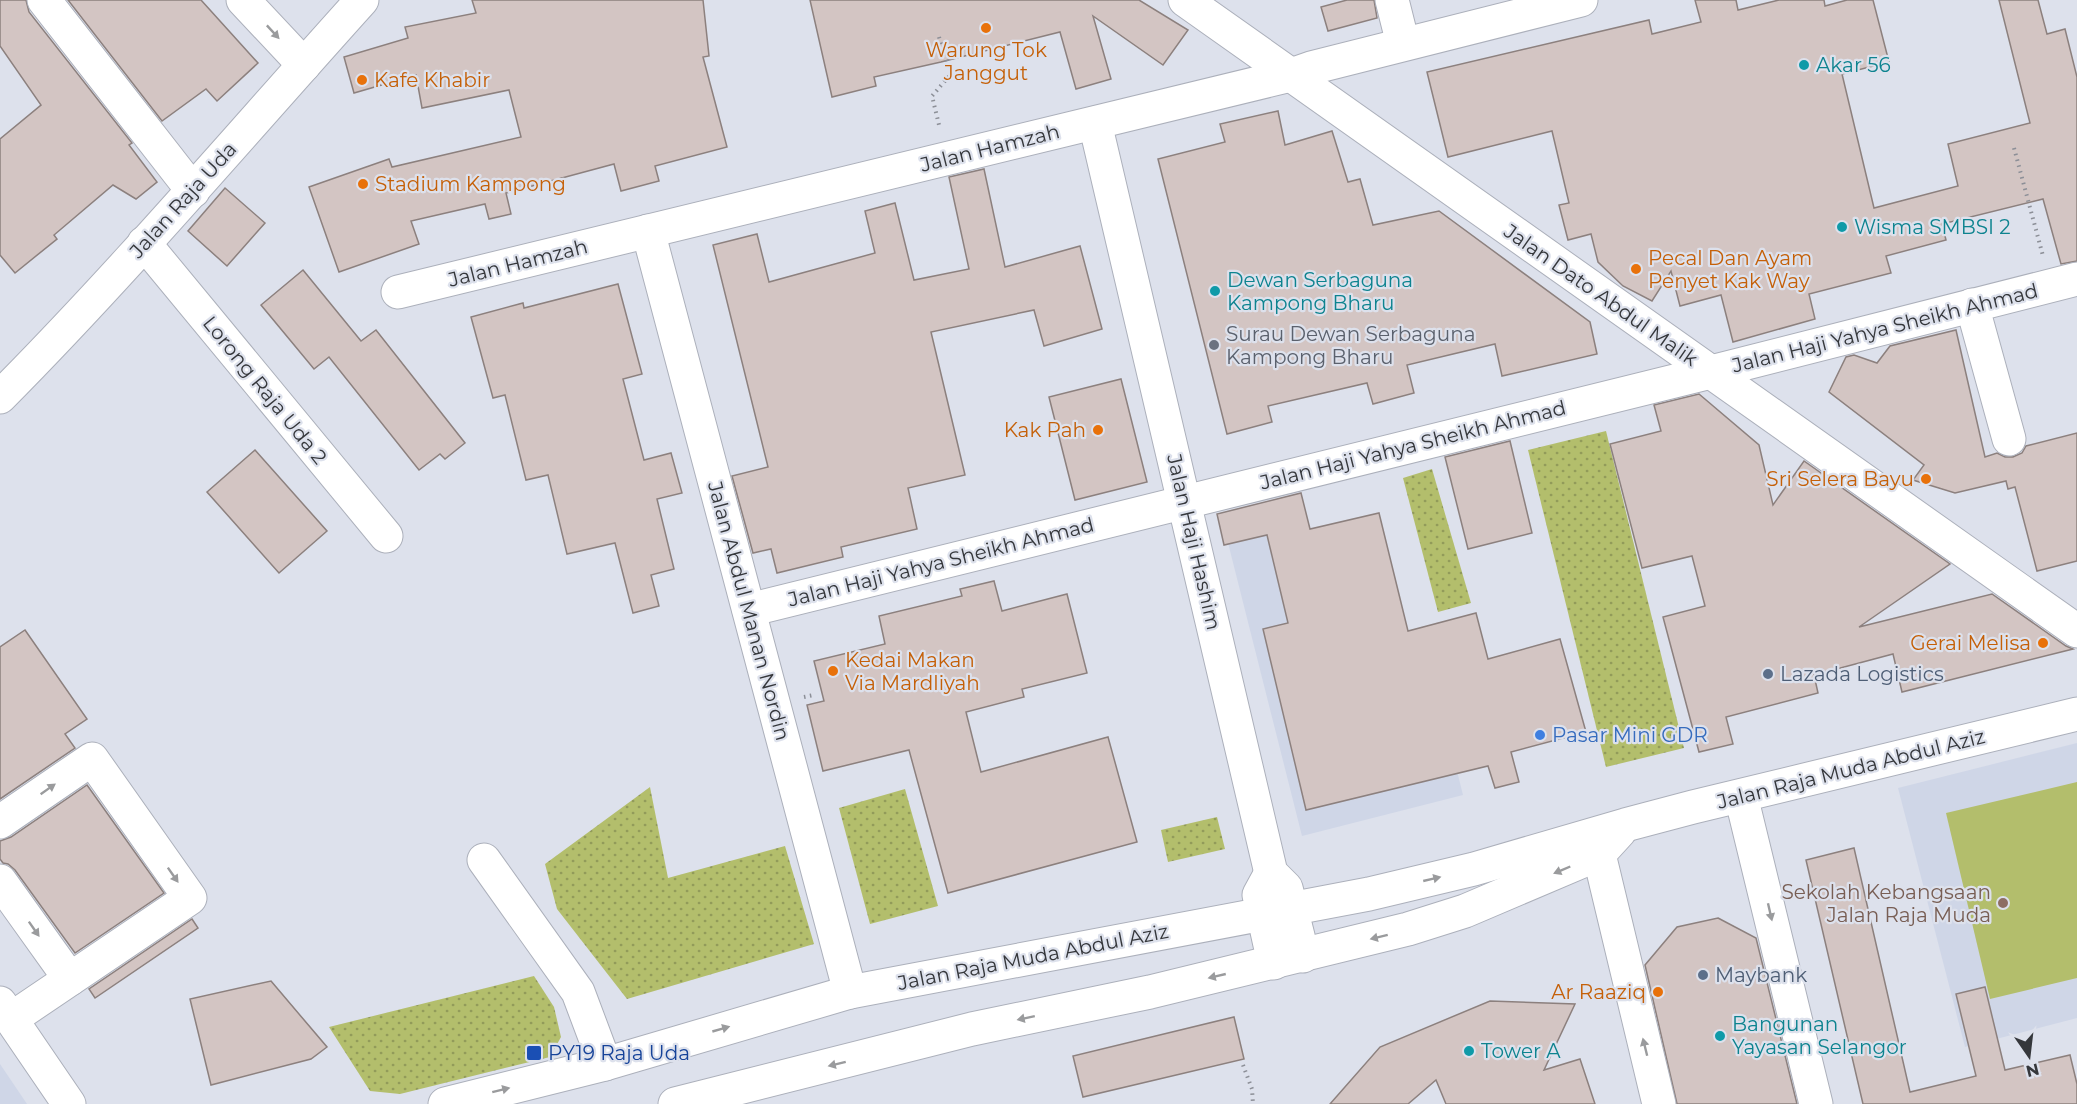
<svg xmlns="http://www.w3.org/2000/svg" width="2077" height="1104" viewBox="0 0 2077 1104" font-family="Montserrat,sans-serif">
  <defs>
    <pattern id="green-dots" width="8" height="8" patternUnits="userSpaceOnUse" patternTransform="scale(1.5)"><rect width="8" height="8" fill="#b3be6c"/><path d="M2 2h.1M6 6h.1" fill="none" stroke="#929b5a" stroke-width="1.8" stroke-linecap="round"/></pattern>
  </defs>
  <rect width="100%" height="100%" fill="#dde1ec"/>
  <!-- built -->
  <g fill="#cfd6e7">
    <path d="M 1296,501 L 1337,665 L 1425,643 L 1463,795 L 1302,836 L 1222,519 Z"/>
    <path d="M 2077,743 L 2077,1018 L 1965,1047 L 1898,788 Z"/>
    <path d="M 0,1064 L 27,1104 L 0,1104 Z"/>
  </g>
  <!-- green -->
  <g fill="url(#green-dots)">
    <path d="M 1606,431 L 1684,748 L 1606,767 L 1528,450 Z"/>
    <path d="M 1432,469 L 1471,603 L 1438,612 L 1403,478 Z"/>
    <path d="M 650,787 L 668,878 L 785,846 L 814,944 L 627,999 L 557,909 L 545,864 Z"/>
    <path d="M 905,789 L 938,906 L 870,924 L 839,808 Z"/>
    <path d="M 1217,817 L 1225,849 L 1168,862 L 1161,830 Z"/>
    <path d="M 534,976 L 554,1007 L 561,1037 L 550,1057 L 400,1094 L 370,1091 L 329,1027 Z"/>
  </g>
  <!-- pitch -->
  <path fill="#b3be6c" d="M 2077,782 L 2077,978 L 1990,999 L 1946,813 Z"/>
  <!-- building -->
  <g fill="#d3c5c3" stroke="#8c807e" stroke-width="1.5">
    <path d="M 0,0 L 26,0 L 29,12 L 132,143 L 129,145 L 157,182 L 136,199 L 113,185 L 54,235 L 57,239 L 15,273 L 0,255 L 0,139 L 41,105 L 0,46 Z"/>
    <path d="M 68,0 L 201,0 L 258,63 L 217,101 L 206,89 L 162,121 Z"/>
    <path d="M 472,0 L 703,0 L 709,56 L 703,57 L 727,147 L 655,166 L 659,181 L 621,191 L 614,164 L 506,193 L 511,214 L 489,219 L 485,204 L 411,221 L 419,244 L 339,272 L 309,187 L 389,159 L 392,167 L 521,137 L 509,90 L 422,108 L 416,75 L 354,93 L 344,57 L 408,38 L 405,27 L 476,13 Z"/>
    <path d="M 810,0 L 1139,0 L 1188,30 L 1163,65 L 1093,16 L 1111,79 L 1076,89 L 1060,32 L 941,62 L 874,77 L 876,86 L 832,97 Z"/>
    <path d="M 1347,0 L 1374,0 L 1377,18 L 1328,31 L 1321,7 Z"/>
    <path d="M 1695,0 L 1736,0 L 1738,10 L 1779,0 L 1824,0 L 1825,6 L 1847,0 L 1873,0 L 1889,62 L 1842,74 L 1874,208 L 1958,186 L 1948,144 L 2030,123 L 1999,0 L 2038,0 L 2047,34 L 2065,29 L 2077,77 L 2077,261 L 2061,264 L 2043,199 L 1942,224 L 1946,240 L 1886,256 L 1891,273 L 1809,294 L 1815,319 L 1733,342 L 1721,295 L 1680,306 L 1671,271 L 1652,301 L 1623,286 L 1598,262 L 1591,234 L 1568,240 L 1559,205 L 1569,203 L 1552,131 L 1448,157 L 1427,72 L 1649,20 L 1652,34 L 1701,22 Z"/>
    <path d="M 1278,111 L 1285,145 L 1332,131 L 1348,182 L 1360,179 L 1373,225 L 1439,211 L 1590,322 L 1597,354 L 1502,376 L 1495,344 L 1407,365 L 1414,393 L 1373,404 L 1367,383 L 1268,406 L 1272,422 L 1227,434 L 1158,159 L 1225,142 L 1220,124 Z"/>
    <path d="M 984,169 L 1005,267 L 1080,246 L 1102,329 L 1044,346 L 1034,310 L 931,332 L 965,475 L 908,488 L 917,529 L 841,547 L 843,557 L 777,573 L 771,549 L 753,553 L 732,476 L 768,467 L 713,245 L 757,234 L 769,282 L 875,253 L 865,211 L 895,203 L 914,280 L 969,269 L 949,177 Z"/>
    <path d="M 225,188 L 265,223 L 227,266 L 188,231 Z"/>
    <path d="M 303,270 L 361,341 L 376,330 L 465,443 L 445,459 L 440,454 L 419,470 L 329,357 L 314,369 L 261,305 Z"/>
    <path d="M 618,284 L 642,374 L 623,379 L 644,460 L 671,453 L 682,493 L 657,499 L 674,569 L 651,575 L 659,606 L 633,613 L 615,543 L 567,554 L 548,475 L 526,480 L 505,395 L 493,398 L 471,317 L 523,303 L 524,308 Z"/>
    <path d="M 1956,330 L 1985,457 L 1997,453 L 2005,457 L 2013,457 L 2022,453 L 2026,446 L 2077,433 L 2077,561 L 2037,571 L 2015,487 L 2008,489 L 2006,481 L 1955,493 L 1913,480 L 1924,465 L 1829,392 L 1846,357 L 1854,355 L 1877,363 L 1890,346 Z"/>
    <path d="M 1121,379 L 1147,482 L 1075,500 L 1049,397 Z"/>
    <path d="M 1699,394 L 1759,445 L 1773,505 L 1804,461 L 1950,564 L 1859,627 L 1992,594 L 2066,646 L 2073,649 L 1902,692 L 1893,654 L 1814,675 L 1818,693 L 1726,717 L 1733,744 L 1699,752 L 1663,617 L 1705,606 L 1692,556 L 1642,568 L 1610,444 L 1661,431 L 1654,405 Z"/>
    <path d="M 1510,441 L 1532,533 L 1468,549 L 1445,457 Z"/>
    <path d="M 255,450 L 327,531 L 279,573 L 207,492 Z"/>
    <path d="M 1301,493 L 1310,529 L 1379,513 L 1408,631 L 1476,613 L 1488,659 L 1560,639 L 1586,732 L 1511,752 L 1519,782 L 1495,788 L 1488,766 L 1306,810 L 1263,629 L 1288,623 L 1267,535 L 1224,545 L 1217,514 Z"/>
    <path d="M 994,581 L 1002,611 L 1067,594 L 1087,673 L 1022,689 L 1024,697 L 966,712 L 981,772 L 1108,737 L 1137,842 L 948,893 L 909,750 L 823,771 L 807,705 L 824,701 L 814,661 L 885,644 L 879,616 L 962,596 L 960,589 Z"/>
    <path d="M 25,630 L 87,719 L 65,734 L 75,748 L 0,799 L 0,647 Z"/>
    <path d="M 87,785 L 164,893 L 75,953 L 15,870 L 8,864 L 3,863 L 0,859 L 0,841 L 11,837 Z"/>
    <path d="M 1854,848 L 1910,1092 L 1976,1076 L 1956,994 L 1985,987 L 2005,1070 L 2070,1055 L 2077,1084 L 2077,1104 L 1863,1104 L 1806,860 Z"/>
    <path d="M 1718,918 L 1756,938 L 1797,1104 L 1677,1104 L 1645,965 L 1677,927 Z"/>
    <path d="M 192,919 L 198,928 L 95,998 L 89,989 Z"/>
    <path d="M 271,981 L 327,1047 L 311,1059 L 211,1085 L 190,999 Z"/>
    <path d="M 1490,1001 L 1575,1004 L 1544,1070 L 1580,1059 L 1595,1104 L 1446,1104 L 1436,1080 L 1408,1104 L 1330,1104 L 1380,1047 Z"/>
    <path d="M 1234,1017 L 1244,1059 L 1083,1097 L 1073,1056 Z"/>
  </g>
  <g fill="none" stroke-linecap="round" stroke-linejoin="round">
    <defs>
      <g id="minor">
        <path d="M 44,0 L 193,191"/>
        <path d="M 243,0 L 304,65"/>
        <path d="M 1185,0 L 2077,631"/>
        <path d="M 1392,0 L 1403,44"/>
        <path d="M 1095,123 L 1271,873 L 1286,888 L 1303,956"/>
        <path d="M 648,231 L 850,992"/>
        <path d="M 144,243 L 386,536"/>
        <path d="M 398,292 L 1291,75 L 1311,68 L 1581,0"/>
        <path d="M 1972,305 L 2009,439"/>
        <path d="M 0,397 C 126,270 242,133 362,0"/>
        <path d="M 749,610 L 1711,372 L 2077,279"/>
        <path d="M 1741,796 L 1816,1104"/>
        <path d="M 0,822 L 92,759 L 190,898 L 11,1019"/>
        <path d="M 1599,854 L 1659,1104"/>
        <path d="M 484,860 L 578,992 L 605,1064"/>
        <path d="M 1271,873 L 1259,895 L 1274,963"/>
        <path d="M 0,881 L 70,979"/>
        <path d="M 0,1003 L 69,1104"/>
      </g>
      <g id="major">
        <path d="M 445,1104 L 605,1064 L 850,992 L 1369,894 L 1474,869 L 1625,825 L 1693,807 L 2077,714"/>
        <path d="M 675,1104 L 972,1029 L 1150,992 L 1408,929 L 1465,911 L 1599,854 L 1620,831"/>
      </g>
    </defs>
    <!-- minor casing -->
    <use href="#minor" stroke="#acb0bb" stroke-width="35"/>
    <!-- major casing -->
    <use href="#major" stroke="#acb0bb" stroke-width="35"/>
    <!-- path -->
    <g stroke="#8c8f97" stroke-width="4" stroke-dasharray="1.5 4.5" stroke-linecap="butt">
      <path d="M 939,37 L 951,74 L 932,96 L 940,129"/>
      <path d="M 2014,148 L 2043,256"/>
      <path d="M 804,697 L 814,695"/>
      <path d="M 1243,1065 L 1252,1089 L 1253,1104"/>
    </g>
    <!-- minor -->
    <use href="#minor" stroke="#fff" stroke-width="33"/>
    <!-- major -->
    <use href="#major" stroke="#fff" stroke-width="33"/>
  </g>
  <!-- one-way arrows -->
  <defs><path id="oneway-solid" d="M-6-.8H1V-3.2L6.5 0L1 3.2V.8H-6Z" transform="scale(1.5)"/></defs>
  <g fill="#9a9b9d">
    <use href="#oneway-solid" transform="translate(273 32) rotate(47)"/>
    <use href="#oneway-solid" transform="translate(48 789) rotate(-35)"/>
    <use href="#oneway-solid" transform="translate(1562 870) rotate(157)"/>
    <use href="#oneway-solid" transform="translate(173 875) rotate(55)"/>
    <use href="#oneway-solid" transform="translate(1432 879) rotate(-13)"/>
    <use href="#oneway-solid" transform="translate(1770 912) rotate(77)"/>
    <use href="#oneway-solid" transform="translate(34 929) rotate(55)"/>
    <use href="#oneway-solid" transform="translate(1379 937) rotate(166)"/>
    <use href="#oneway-solid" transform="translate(1217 976) rotate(167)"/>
    <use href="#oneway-solid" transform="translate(1026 1018) rotate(168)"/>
    <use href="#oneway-solid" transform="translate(721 1029) rotate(-16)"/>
    <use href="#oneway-solid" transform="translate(1645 1047) rotate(-104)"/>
    <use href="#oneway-solid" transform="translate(837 1064) rotate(166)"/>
    <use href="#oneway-solid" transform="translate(501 1090) rotate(-14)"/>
  </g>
  <!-- markers -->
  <g fill="#e8710a" stroke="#dde1ec" stroke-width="2">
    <circle cx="986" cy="28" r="6"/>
    <circle cx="362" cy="80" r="6"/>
    <circle cx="363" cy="184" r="6"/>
    <circle cx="1636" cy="269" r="6"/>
    <circle cx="1098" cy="430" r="6"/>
    <circle cx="1926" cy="479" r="6"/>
    <circle cx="2043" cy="643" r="6"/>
    <circle cx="833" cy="671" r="6"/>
    <circle cx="1658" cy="992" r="6"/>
  </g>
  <g fill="#0f9aa8" stroke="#dde1ec" stroke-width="2">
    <circle cx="1804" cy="65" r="6"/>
    <circle cx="1842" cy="227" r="6"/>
    <circle cx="1215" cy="291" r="6"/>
    <circle cx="1720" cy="1036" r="6"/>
    <circle cx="1469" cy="1051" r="6"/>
  </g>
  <circle fill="#6b7280" stroke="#dde1ec" stroke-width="2" cx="1214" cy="345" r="6"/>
  <g fill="#5c6f8a" stroke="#dde1ec" stroke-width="2">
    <circle cx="1768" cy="674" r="6"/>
    <circle cx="1703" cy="975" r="6"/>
  </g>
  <circle fill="#3f7fe0" stroke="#dde1ec" stroke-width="2" cx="1540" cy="735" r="6"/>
  <circle fill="#8d6e63" stroke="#dde1ec" stroke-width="2" cx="2003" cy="903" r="6"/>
  <rect fill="#1a4fb4" stroke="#dde1ec" stroke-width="2" x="526" y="1045" width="16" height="16" rx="3"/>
  <g text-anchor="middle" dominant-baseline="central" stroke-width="4.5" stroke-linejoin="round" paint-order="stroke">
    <!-- food labels -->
    <g font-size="20" fill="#c56008" stroke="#dde1ec" text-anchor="start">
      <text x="986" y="50" text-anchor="middle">Warung Tok<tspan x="986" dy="23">Janggut</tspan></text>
      <text x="374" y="80">Kafe Khabir</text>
      <text x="375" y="184">Stadium Kampong</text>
      <text x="1648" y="258">Pecal Dan Ayam<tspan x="1648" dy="23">Penyet Kak Way</tspan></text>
      <text x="1086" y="430" text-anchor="end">Kak Pah</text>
      <text x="1914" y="479" text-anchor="end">Sri Selera Bayu</text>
      <text x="2031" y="643" text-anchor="end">Gerai Melisa</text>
      <text x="845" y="660">Kedai Makan<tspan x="845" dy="23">Via Mardliyah</tspan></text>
      <text x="1646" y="992" text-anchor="end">Ar Raaziq</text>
    </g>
    <!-- culture labels -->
    <g font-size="20" fill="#0d838f" stroke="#dde1ec" text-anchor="start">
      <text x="1816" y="65">Akar 56</text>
      <text x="1854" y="227">Wisma SMBSI 2</text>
      <text x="1227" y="280">Dewan Serbaguna<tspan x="1227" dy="23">Kampong Bharu</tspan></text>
      <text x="1732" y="1024">Bangunan<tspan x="1732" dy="23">Yayasan Selangor</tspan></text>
      <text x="1481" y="1051">Tower A</text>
    </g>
    <!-- street labels -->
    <g font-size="20" fill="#35373b" stroke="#dde1ec">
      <text transform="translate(990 148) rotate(-14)">Jalan Hamzah</text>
      <text transform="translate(183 200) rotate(-48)">Jalan Raja Uda</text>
      <text transform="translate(518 263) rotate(-14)">Jalan Hamzah</text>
      <text transform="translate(1601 295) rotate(35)">Jalan Dato Abdul Malik</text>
      <text transform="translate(1885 328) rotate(-14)">Jalan Haji Yahya Sheikh Ahmad</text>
      <text transform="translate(265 390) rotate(51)">Lorong Raja Uda 2</text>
      <text transform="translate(1413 445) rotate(-14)">Jalan Haji Yahya Sheikh Ahmad</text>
      <text transform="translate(1194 542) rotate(77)">Jalan Haji Hashim</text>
      <text transform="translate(941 562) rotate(-14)">Jalan Haji Yahya Sheikh Ahmad</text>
      <text transform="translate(749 611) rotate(75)">Jalan Abdul Manan Nordin</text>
      <text transform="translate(1851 769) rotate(-14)">Jalan Raja Muda Abdul Aziz</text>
      <text transform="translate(1033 957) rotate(-11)">Jalan Raja Muda Abdul Aziz</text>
    </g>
    <!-- worship labels -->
    <g font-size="20" fill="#5b616d" stroke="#dde1ec" text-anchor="start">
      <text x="1226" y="334">Surau Dewan Serbaguna<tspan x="1226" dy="23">Kampong Bharu</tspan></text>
    </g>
    <!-- service labels -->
    <g font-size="20" fill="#4e5e75" stroke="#dde1ec" text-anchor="start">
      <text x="1780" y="674">Lazada Logistics</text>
      <text x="1715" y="975">Maybank</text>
    </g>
    <!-- shop labels -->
    <g font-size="20" fill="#366cbe" stroke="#dde1ec" text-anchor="start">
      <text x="1552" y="735">Pasar Mini GDR</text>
    </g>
    <!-- education labels -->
    <g font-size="20" fill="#785e54" stroke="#dde1ec" text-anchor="end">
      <text x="1991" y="892">Sekolah Kebangsaan<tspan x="1991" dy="23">Jalan Raja Muda</tspan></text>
    </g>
    <!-- transit labels -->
    <g font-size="20" fill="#164399" stroke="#dde1ec" text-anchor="start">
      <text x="548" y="1053">PY19 Raja Uda</text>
    </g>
  </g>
  <!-- north arrow -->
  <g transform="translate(2029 1056) rotate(166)" stroke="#dde1ec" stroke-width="4.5" paint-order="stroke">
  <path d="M0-4.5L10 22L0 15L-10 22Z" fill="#35373b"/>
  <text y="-9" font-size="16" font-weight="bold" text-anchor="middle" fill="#35373b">N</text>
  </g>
</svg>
